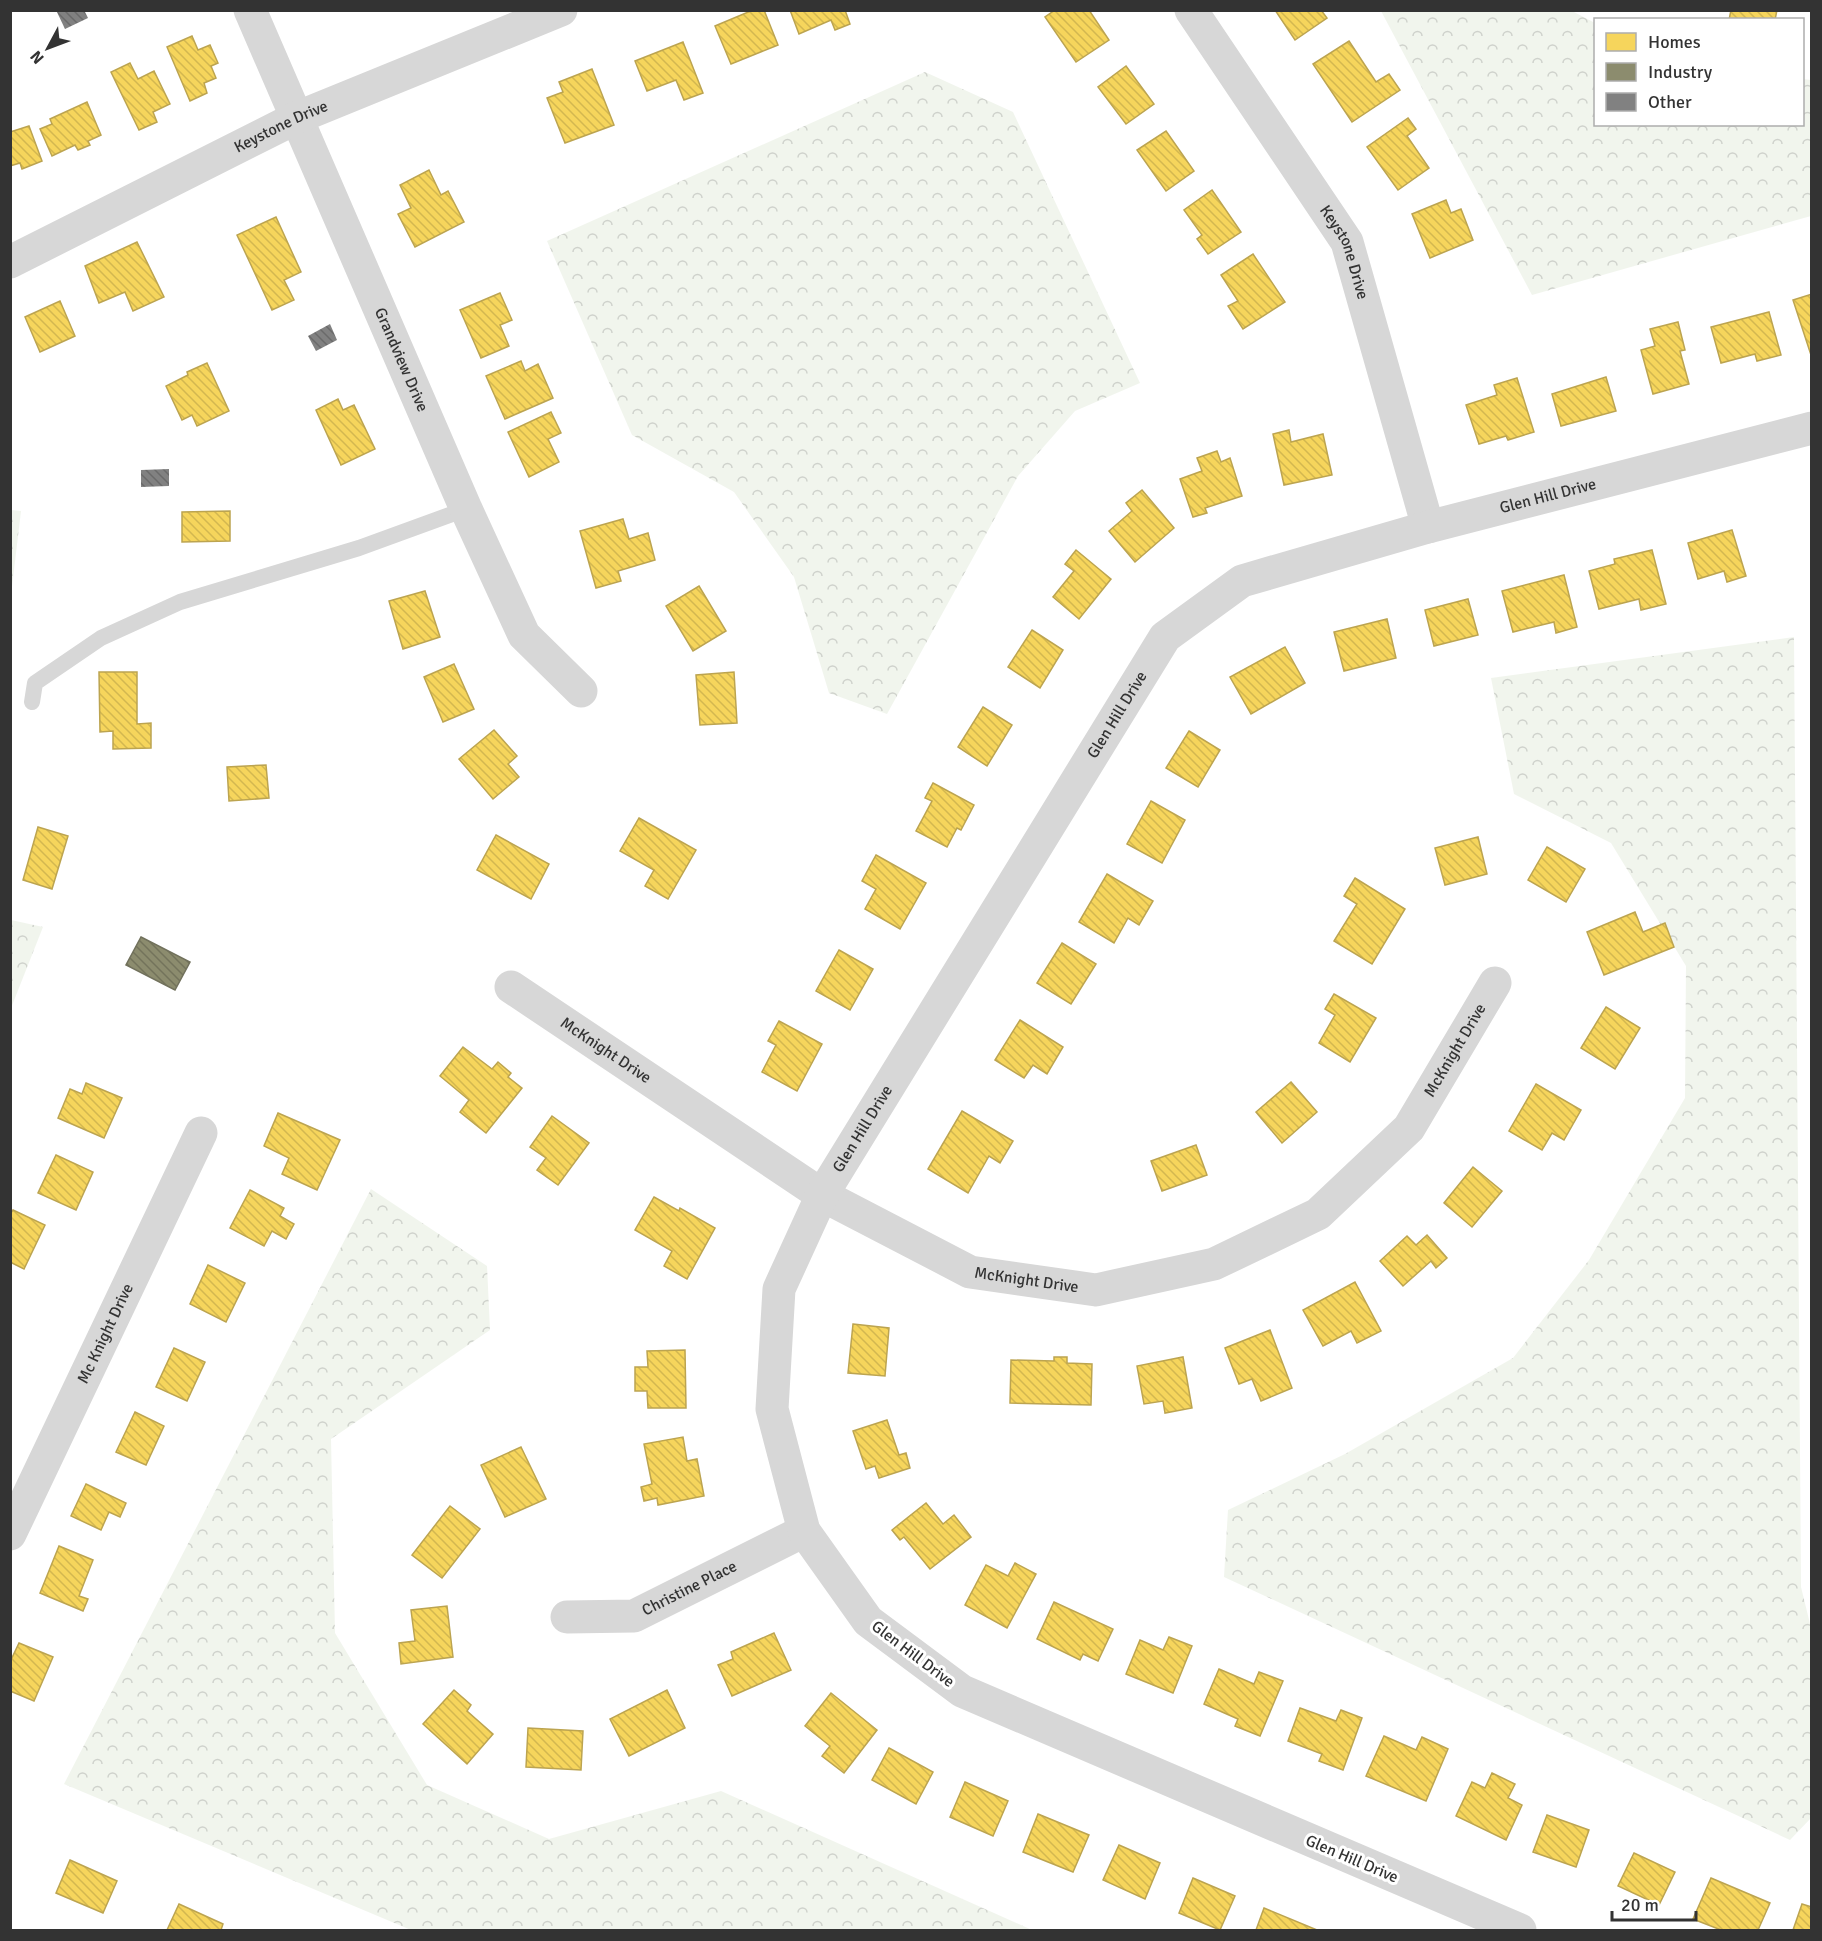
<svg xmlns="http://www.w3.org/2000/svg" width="1822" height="1941" viewBox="0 0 1822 1941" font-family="Signika,sans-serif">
  <defs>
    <pattern id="forest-crowns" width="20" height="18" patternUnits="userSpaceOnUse" patternTransform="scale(1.5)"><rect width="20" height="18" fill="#f1f5ed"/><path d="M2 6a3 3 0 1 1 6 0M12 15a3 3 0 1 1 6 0" fill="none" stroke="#cfd2cc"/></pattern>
    <pattern id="homes-back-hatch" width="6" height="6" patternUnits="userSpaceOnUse" patternTransform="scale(1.5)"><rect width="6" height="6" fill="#f6d55c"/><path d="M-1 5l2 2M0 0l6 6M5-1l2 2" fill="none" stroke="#d3b750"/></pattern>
    <pattern id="industry-back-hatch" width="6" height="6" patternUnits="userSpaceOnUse" patternTransform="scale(1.5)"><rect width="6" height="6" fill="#8c8c6e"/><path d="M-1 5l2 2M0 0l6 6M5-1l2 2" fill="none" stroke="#73735b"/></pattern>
    <pattern id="building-back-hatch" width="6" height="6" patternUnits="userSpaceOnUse" patternTransform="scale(1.5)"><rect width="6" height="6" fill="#818181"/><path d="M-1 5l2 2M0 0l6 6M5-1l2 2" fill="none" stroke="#6a6a6a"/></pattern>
  </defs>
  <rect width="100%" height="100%" fill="#fff"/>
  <!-- forest -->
  <g fill="url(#forest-crowns)">
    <path d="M 1381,11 L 1572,11 L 1595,23 L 1596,124 L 1802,124 L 1803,79 L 1811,80 L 1811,216 L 1532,295 Z"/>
    <path d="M 925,72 L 1013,112 L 1140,383 L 1075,411 L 1018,476 L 887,714 L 829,693 L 794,577 L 734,492 L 632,435 L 547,241 Z"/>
    <path d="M 11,510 L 21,511 L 11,595 L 10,510 Z"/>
    <path d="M 1794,637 L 1801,1587 L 1812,1632 L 1811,1818 L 1790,1840 L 1224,1577 L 1228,1510 L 1345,1454 L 1513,1358 L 1589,1260 L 1685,1098 L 1686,966 L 1611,843 L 1514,794 L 1491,678 Z"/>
    <path d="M 11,920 L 43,927 L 11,1008 L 10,920 Z"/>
    <path d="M 371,1189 L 487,1266 L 490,1330 L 331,1439 L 335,1633 L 427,1785 L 549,1839 L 721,1791 L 1032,1930 L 411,1930 L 64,1784 Z"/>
  </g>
  <!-- homes -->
  <g fill="url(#homes-back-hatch)" stroke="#bca450" stroke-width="1.5">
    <path d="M 753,10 L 764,10 L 778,45 L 731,64 L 715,26 Z"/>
    <path d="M 790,10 L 845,10 L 850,24 L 835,30 L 831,20 L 799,34 Z"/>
    <path d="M 1055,10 L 1089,10 L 1109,40 L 1076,62 L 1045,17 Z"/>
    <path d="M 1275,10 L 1321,10 L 1327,18 L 1295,40 Z"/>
    <path d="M 1731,10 L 1777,10 L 1775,20 L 1729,20 Z"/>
    <path d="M 192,36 L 198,50 L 210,45 L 218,63 L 211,66 L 216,78 L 204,83 L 207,93 L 190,101 L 167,47 Z"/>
    <path d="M 1349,41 L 1376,82 L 1389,74 L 1400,90 L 1352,122 L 1313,64 Z"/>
    <path d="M 683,42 L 703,93 L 684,100 L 676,80 L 647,91 L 635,61 Z"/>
    <path d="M 130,63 L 138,79 L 154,71 L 170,104 L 153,112 L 157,122 L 139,130 L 111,72 Z"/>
    <path d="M 1126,66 L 1154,104 L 1126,124 L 1098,87 Z"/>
    <path d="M 592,69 L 614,125 L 565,143 L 547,98 L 563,92 L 559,82 Z"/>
    <path d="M 87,102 L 101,135 L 88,141 L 90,145 L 78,150 L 75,145 L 52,156 L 40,129 L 52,124 L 50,119 Z"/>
    <path d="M 1408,118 L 1416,129 L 1407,136 L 1429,168 L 1398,190 L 1367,147 Z"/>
    <path d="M 29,126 L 42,161 L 22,169 L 20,163 L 10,166 L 10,132 Z"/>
    <path d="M 1166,131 L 1194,171 L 1166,191 L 1137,150 Z"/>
    <path d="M 429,170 L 441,195 L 448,191 L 464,222 L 415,247 L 398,214 L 411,208 L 400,185 Z"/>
    <path d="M 1212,190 L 1241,232 L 1208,254 L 1197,239 L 1202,235 L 1184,210 Z"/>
    <path d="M 1446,200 L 1451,213 L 1461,209 L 1473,240 L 1430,258 L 1412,214 Z"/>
    <path d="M 276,217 L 301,272 L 284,280 L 294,300 L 272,310 L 237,235 Z"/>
    <path d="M 137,242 L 164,297 L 133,311 L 125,292 L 99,303 L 85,266 Z"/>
    <path d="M 1253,254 L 1285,302 L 1243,329 L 1228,306 L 1238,301 L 1221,275 Z"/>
    <path d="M 500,293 L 512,320 L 500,325 L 509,346 L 481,358 L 460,310 Z"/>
    <path d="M 1812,294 L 1812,355 L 1811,355 L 1793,300 Z"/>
    <path d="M 60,301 L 75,336 L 40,352 L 25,317 Z"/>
    <path d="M 1769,312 L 1781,355 L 1757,361 L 1755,354 L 1721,363 L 1711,327 Z"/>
    <path d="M 1678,322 L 1685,350 L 1680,351 L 1689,384 L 1653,394 L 1641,350 L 1655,346 L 1650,329 Z"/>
    <path d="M 521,361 L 525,371 L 538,364 L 553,398 L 505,419 L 486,376 Z"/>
    <path d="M 207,363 L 229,411 L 197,426 L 192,415 L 182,420 L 166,386 L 188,375 L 187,372 Z"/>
    <path d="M 1606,377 L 1616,411 L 1561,426 L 1552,394 Z"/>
    <path d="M 1517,378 L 1534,432 L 1508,440 L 1506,436 L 1479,444 L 1466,405 L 1497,395 L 1494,385 Z"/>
    <path d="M 338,399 L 343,410 L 354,405 L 375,449 L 341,465 L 316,410 Z"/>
    <path d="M 551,412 L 561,433 L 548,439 L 559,462 L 529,477 L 508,432 Z"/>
    <path d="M 1289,430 L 1291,442 L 1323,434 L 1332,475 L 1284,485 L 1273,434 Z"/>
    <path d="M 1217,451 L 1221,462 L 1230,458 L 1242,496 L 1205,508 L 1207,513 L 1193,517 L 1180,479 L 1202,471 L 1197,458 Z"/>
    <path d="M 1142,490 L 1174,528 L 1135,562 L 1109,531 L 1132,511 L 1126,503 Z"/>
    <path d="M 230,511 L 230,541 L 182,542 L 182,512 Z"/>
    <path d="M 623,519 L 629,539 L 648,533 L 655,560 L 618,571 L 621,581 L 596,588 L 580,531 Z"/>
    <path d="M 1732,530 L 1746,576 L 1727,582 L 1724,571 L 1698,579 L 1688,543 Z"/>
    <path d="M 1076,550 L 1111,579 L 1079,619 L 1053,597 L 1074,571 L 1065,564 Z"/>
    <path d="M 1652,550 L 1666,604 L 1641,610 L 1639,599 L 1599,609 L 1589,571 L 1615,564 L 1614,559 Z"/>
    <path d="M 1564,575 L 1577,627 L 1556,633 L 1554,622 L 1513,632 L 1502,591 Z"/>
    <path d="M 699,586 L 726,631 L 693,651 L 666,606 Z"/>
    <path d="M 425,591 L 440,637 L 403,649 L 389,601 Z"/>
    <path d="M 1468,599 L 1478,635 L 1434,646 L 1425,610 Z"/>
    <path d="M 1387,619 L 1396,658 L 1344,671 L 1334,632 Z"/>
    <path d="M 1032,630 L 1063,650 L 1040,688 L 1008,667 Z"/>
    <path d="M 1285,647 L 1305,683 L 1251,714 L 1230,677 Z"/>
    <path d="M 454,664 L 474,709 L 443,722 L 424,677 Z"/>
    <path d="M 99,672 L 137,672 L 137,724 L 151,723 L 151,748 L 113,749 L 113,731 L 100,732 Z"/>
    <path d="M 734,672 L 737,723 L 700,725 L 696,675 Z"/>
    <path d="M 983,707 L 1012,725 L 987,766 L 958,747 Z"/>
    <path d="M 494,730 L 517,756 L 508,764 L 519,777 L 493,799 L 459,759 Z"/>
    <path d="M 1189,731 L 1220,750 L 1198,787 L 1166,768 Z"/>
    <path d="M 266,765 L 269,798 L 229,801 L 227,767 Z"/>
    <path d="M 933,783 L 974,805 L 961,830 L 957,828 L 947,847 L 916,831 L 932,801 L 925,798 Z"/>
    <path d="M 1151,801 L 1185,820 L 1162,863 L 1127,844 Z"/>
    <path d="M 639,818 L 696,850 L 668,899 L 645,886 L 654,870 L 620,851 Z"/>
    <path d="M 38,827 L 68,836 L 52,889 L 23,880 Z"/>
    <path d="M 496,835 L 549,864 L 531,899 L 477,870 Z"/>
    <path d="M 1478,837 L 1487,874 L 1445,885 L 1435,848 Z"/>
    <path d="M 1547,847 L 1585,869 L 1566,902 L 1528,880 Z"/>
    <path d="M 876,855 L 926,883 L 900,929 L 865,909 L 876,889 L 862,881 Z"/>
    <path d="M 1107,874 L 1153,901 L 1139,925 L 1128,918 L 1114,943 L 1079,922 Z"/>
    <path d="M 1355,878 L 1405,909 L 1372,964 L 1334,941 L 1357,904 L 1344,896 Z"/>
    <path d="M 1635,912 L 1643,932 L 1665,923 L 1674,947 L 1604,975 L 1587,932 Z"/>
    <path d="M 1062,943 L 1096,964 L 1071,1004 L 1037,983 Z"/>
    <path d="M 839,950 L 873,969 L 850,1010 L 816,991 Z"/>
    <path d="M 1334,994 L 1376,1018 L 1350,1062 L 1319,1043 L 1335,1015 L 1325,1009 Z"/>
    <path d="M 1606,1007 L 1640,1028 L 1615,1069 L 1581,1048 Z"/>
    <path d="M 1020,1020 L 1063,1047 L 1047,1074 L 1033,1065 L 1024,1078 L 995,1060 Z"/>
    <path d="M 779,1021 L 822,1044 L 797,1091 L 762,1072 L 776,1045 L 768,1041 Z"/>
    <path d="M 463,1047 L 492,1069 L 498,1062 L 511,1073 L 508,1077 L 522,1088 L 486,1133 L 460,1112 L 469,1100 L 440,1076 Z"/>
    <path d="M 1291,1082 L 1317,1112 L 1282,1143 L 1256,1112 Z"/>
    <path d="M 86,1083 L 122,1098 L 104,1138 L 58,1118 L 70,1089 L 82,1094 Z"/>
    <path d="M 1536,1084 L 1581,1110 L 1564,1140 L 1552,1133 L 1542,1150 L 1509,1131 Z"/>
    <path d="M 962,1111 L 1013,1141 L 1000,1163 L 989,1156 L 968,1193 L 928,1169 Z"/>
    <path d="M 278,1113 L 340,1140 L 317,1190 L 282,1174 L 289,1158 L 264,1146 Z"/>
    <path d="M 552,1116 L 589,1143 L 558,1185 L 537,1170 L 546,1158 L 530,1147 Z"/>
    <path d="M 1196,1145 L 1207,1175 L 1162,1191 L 1151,1161 Z"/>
    <path d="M 56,1155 L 93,1172 L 76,1210 L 38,1193 Z"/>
    <path d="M 1473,1167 L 1502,1191 L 1472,1227 L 1444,1203 Z"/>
    <path d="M 250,1190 L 284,1208 L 280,1216 L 294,1224 L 286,1239 L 272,1231 L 264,1246 L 230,1228 Z"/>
    <path d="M 654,1197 L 679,1211 L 680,1208 L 715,1228 L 687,1279 L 664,1266 L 672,1251 L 635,1230 Z"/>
    <path d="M 13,1210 L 45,1225 L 24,1269 L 10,1262 L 10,1214 Z"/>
    <path d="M 1427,1235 L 1447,1258 L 1436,1268 L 1431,1261 L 1403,1286 L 1380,1261 L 1407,1236 L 1416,1245 Z"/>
    <path d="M 208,1265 L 245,1283 L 226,1322 L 190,1304 Z"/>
    <path d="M 1355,1282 L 1381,1331 L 1357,1343 L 1351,1331 L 1323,1346 L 1303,1310 Z"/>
    <path d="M 853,1324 L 889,1328 L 885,1376 L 848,1373 Z"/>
    <path d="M 1270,1330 L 1292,1388 L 1261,1401 L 1252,1379 L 1239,1384 L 1225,1348 Z"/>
    <path d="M 174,1348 L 205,1362 L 187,1401 L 156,1387 Z"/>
    <path d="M 685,1350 L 686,1408 L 648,1408 L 647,1391 L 635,1391 L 635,1367 L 648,1367 L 647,1351 Z"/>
    <path d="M 1054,1357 L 1067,1357 L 1067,1363 L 1092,1364 L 1091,1405 L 1010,1403 L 1011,1360 L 1054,1361 Z"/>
    <path d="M 1183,1357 L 1192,1408 L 1165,1413 L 1163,1401 L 1144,1404 L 1137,1366 Z"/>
    <path d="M 135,1412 L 164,1426 L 146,1465 L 116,1452 Z"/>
    <path d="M 887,1420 L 899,1455 L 906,1453 L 910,1468 L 879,1478 L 875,1466 L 866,1469 L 853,1431 Z"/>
    <path d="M 683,1437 L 687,1461 L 697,1459 L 704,1496 L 658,1505 L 657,1498 L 644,1501 L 641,1487 L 652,1484 L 644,1444 Z"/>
    <path d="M 521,1447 L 546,1499 L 505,1517 L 481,1465 Z"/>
    <path d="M 86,1484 L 126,1503 L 120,1517 L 109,1512 L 101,1530 L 71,1516 Z"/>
    <path d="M 926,1503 L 943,1524 L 954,1515 L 971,1537 L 930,1569 L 904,1537 L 900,1540 L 892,1530 Z"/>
    <path d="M 450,1506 L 480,1529 L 442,1578 L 412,1555 Z"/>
    <path d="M 59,1546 L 93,1560 L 79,1596 L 88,1599 L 83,1611 L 40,1593 Z"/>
    <path d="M 1015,1563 L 1036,1574 L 1007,1628 L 965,1605 L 986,1565 L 1008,1576 Z"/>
    <path d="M 1054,1602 L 1113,1629 L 1098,1661 L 1083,1654 L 1080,1660 L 1037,1639 Z"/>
    <path d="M 447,1606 L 453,1657 L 401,1664 L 399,1643 L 415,1641 L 411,1610 Z"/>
    <path d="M 774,1633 L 791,1670 L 732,1696 L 718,1665 L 733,1659 L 731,1652 Z"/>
    <path d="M 1169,1637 L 1192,1646 L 1173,1693 L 1126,1674 L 1140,1640 L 1163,1650 Z"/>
    <path d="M 19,1643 L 53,1657 L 34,1701 L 10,1691 L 10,1662 Z"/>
    <path d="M 1219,1669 L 1254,1684 L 1259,1672 L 1283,1681 L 1260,1736 L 1235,1726 L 1238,1719 L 1204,1704 Z"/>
    <path d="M 454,1690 L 471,1705 L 467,1711 L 493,1734 L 467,1764 L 423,1724 Z"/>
    <path d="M 667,1690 L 685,1728 L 629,1756 L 610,1719 Z"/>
    <path d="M 831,1693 L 877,1730 L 844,1773 L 822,1756 L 830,1746 L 805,1726 Z"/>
    <path d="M 1300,1708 L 1336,1721 L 1341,1710 L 1362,1718 L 1343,1770 L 1319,1761 L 1322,1754 L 1288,1741 Z"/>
    <path d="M 528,1728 L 583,1731 L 581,1770 L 526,1767 Z"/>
    <path d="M 1384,1736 L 1416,1750 L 1422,1737 L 1448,1749 L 1426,1801 L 1366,1776 Z"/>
    <path d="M 889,1748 L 933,1772 L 916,1804 L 872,1780 Z"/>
    <path d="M 1492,1773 L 1515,1784 L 1508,1798 L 1522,1805 L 1506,1840 L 1456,1816 L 1472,1782 L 1485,1788 Z"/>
    <path d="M 965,1782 L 1008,1801 L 993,1836 L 950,1817 Z"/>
    <path d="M 1038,1814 L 1089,1835 L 1073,1872 L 1023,1852 Z"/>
    <path d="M 1547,1815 L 1589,1830 L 1576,1867 L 1533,1852 Z"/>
    <path d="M 1119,1845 L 1160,1863 L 1145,1899 L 1103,1880 Z"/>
    <path d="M 1634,1853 L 1675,1872 L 1659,1905 L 1618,1886 Z"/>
    <path d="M 70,1860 L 117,1881 L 103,1913 L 56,1893 Z"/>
    <path d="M 1193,1878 L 1235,1896 L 1220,1930 L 1179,1913 Z"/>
    <path d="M 1711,1878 L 1770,1903 L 1758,1930 L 1721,1930 L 1693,1919 Z"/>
    <path d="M 179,1904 L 223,1924 L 221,1930 L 167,1930 Z"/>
    <path d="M 1802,1904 L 1812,1907 L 1812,1930 L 1793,1930 Z"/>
    <path d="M 1264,1908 L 1317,1930 L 1256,1930 Z"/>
  </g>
  <!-- industry -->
  <path fill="url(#industry-back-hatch)" stroke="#71715c" stroke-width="1.5" d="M 141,937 L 190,962 L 175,990 L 126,965 Z"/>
  <!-- building -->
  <g fill="url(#building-back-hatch)">
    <path d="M 56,10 L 84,10 L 88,18 L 65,29 Z"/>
    <path d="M 330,324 L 337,340 L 316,351 L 308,336 Z"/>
    <path d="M 169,469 L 169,486 L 141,487 L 141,470 Z"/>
  </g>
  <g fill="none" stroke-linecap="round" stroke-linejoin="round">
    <!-- lane -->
    <path stroke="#d7d7d7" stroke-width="16" d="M 32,702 L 35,683 L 101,638 L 180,602 L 359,548 L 466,509"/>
    <!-- street -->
    <g stroke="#d7d7d7" stroke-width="33">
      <path id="s1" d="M 250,10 L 466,509 L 524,635 L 581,691"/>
      <path id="s2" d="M 1191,10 L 1347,242 L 1428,527"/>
      <path id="s3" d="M 10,262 L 296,118 L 561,10"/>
      <path id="s4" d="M 511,987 L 822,1195 L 970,1272 L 1096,1290 L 1214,1264 L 1318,1214 L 1409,1128 L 1495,983"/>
      <path id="s5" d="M 10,1534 L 201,1133"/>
      <path id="s6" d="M 567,1617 L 634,1616 L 804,1531"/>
      <path id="s7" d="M 1520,1930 L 962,1691 L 868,1621 L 804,1531 L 772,1409 L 779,1289 L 822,1195 L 1165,637 L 1242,581 L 1428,527 L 1812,428"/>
    </g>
  </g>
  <g text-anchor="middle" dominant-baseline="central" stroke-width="6" stroke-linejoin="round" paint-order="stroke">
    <!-- street labels -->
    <g font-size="16" fill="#333" stroke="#fff">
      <text stroke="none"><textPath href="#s3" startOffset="303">Keystone Drive</textPath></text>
      <text stroke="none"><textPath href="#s2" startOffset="288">Keystone Drive</textPath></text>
      <text stroke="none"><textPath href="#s1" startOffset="381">Grandview Drive</textPath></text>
      <text stroke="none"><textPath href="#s7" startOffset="2252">Glen Hill Drive</textPath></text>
      <text stroke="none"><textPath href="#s7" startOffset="1748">Glen Hill Drive</textPath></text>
      <text stroke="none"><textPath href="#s4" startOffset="1120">McKnight Drive</textPath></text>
      <text stroke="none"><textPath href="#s4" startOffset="114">McKnight Drive</textPath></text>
      <text stroke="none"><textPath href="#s7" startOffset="1262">Glen Hill Drive</textPath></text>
      <text stroke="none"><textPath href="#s4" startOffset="598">McKnight Drive</textPath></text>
      <text stroke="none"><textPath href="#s5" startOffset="222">Mc Knight Drive</textPath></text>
      <text stroke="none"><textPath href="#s6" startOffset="129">Christine Place</textPath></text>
      <text transform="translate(913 1654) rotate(37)">Glen Hill Drive</text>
      <text transform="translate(1352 1859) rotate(23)">Glen Hill Drive</text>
    </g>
  </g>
  <!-- border -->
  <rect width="1822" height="1941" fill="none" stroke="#333333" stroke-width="24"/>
  <!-- legend -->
  <rect x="1594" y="18" width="210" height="108" fill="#ffffff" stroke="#adadad" stroke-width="1.5"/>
  <rect x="1606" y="33" width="30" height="18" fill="#f6d55c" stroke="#adadad" stroke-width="1.5"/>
  <text x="1648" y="48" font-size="18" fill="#333333">Homes</text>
  <rect x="1606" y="63" width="30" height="18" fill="#8c8c6e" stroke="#adadad" stroke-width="1.5"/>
  <text x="1648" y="78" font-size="18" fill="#333333">Industry</text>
  <rect x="1606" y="93" width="30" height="18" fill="#818181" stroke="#adadad" stroke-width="1.5"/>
  <text x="1648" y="108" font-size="18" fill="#333333">Other</text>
  <!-- north arrow -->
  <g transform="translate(48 48) rotate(229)" stroke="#ffffff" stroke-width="4.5" paint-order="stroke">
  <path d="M0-4.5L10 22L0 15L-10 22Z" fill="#333333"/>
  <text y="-9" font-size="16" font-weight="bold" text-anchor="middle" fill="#333333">N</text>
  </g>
  <!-- scale -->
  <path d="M1612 1911v9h84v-9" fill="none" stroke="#333333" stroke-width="3"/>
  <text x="1621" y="1911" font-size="18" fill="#333333" stroke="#ffffff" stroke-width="4.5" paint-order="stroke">20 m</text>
</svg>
